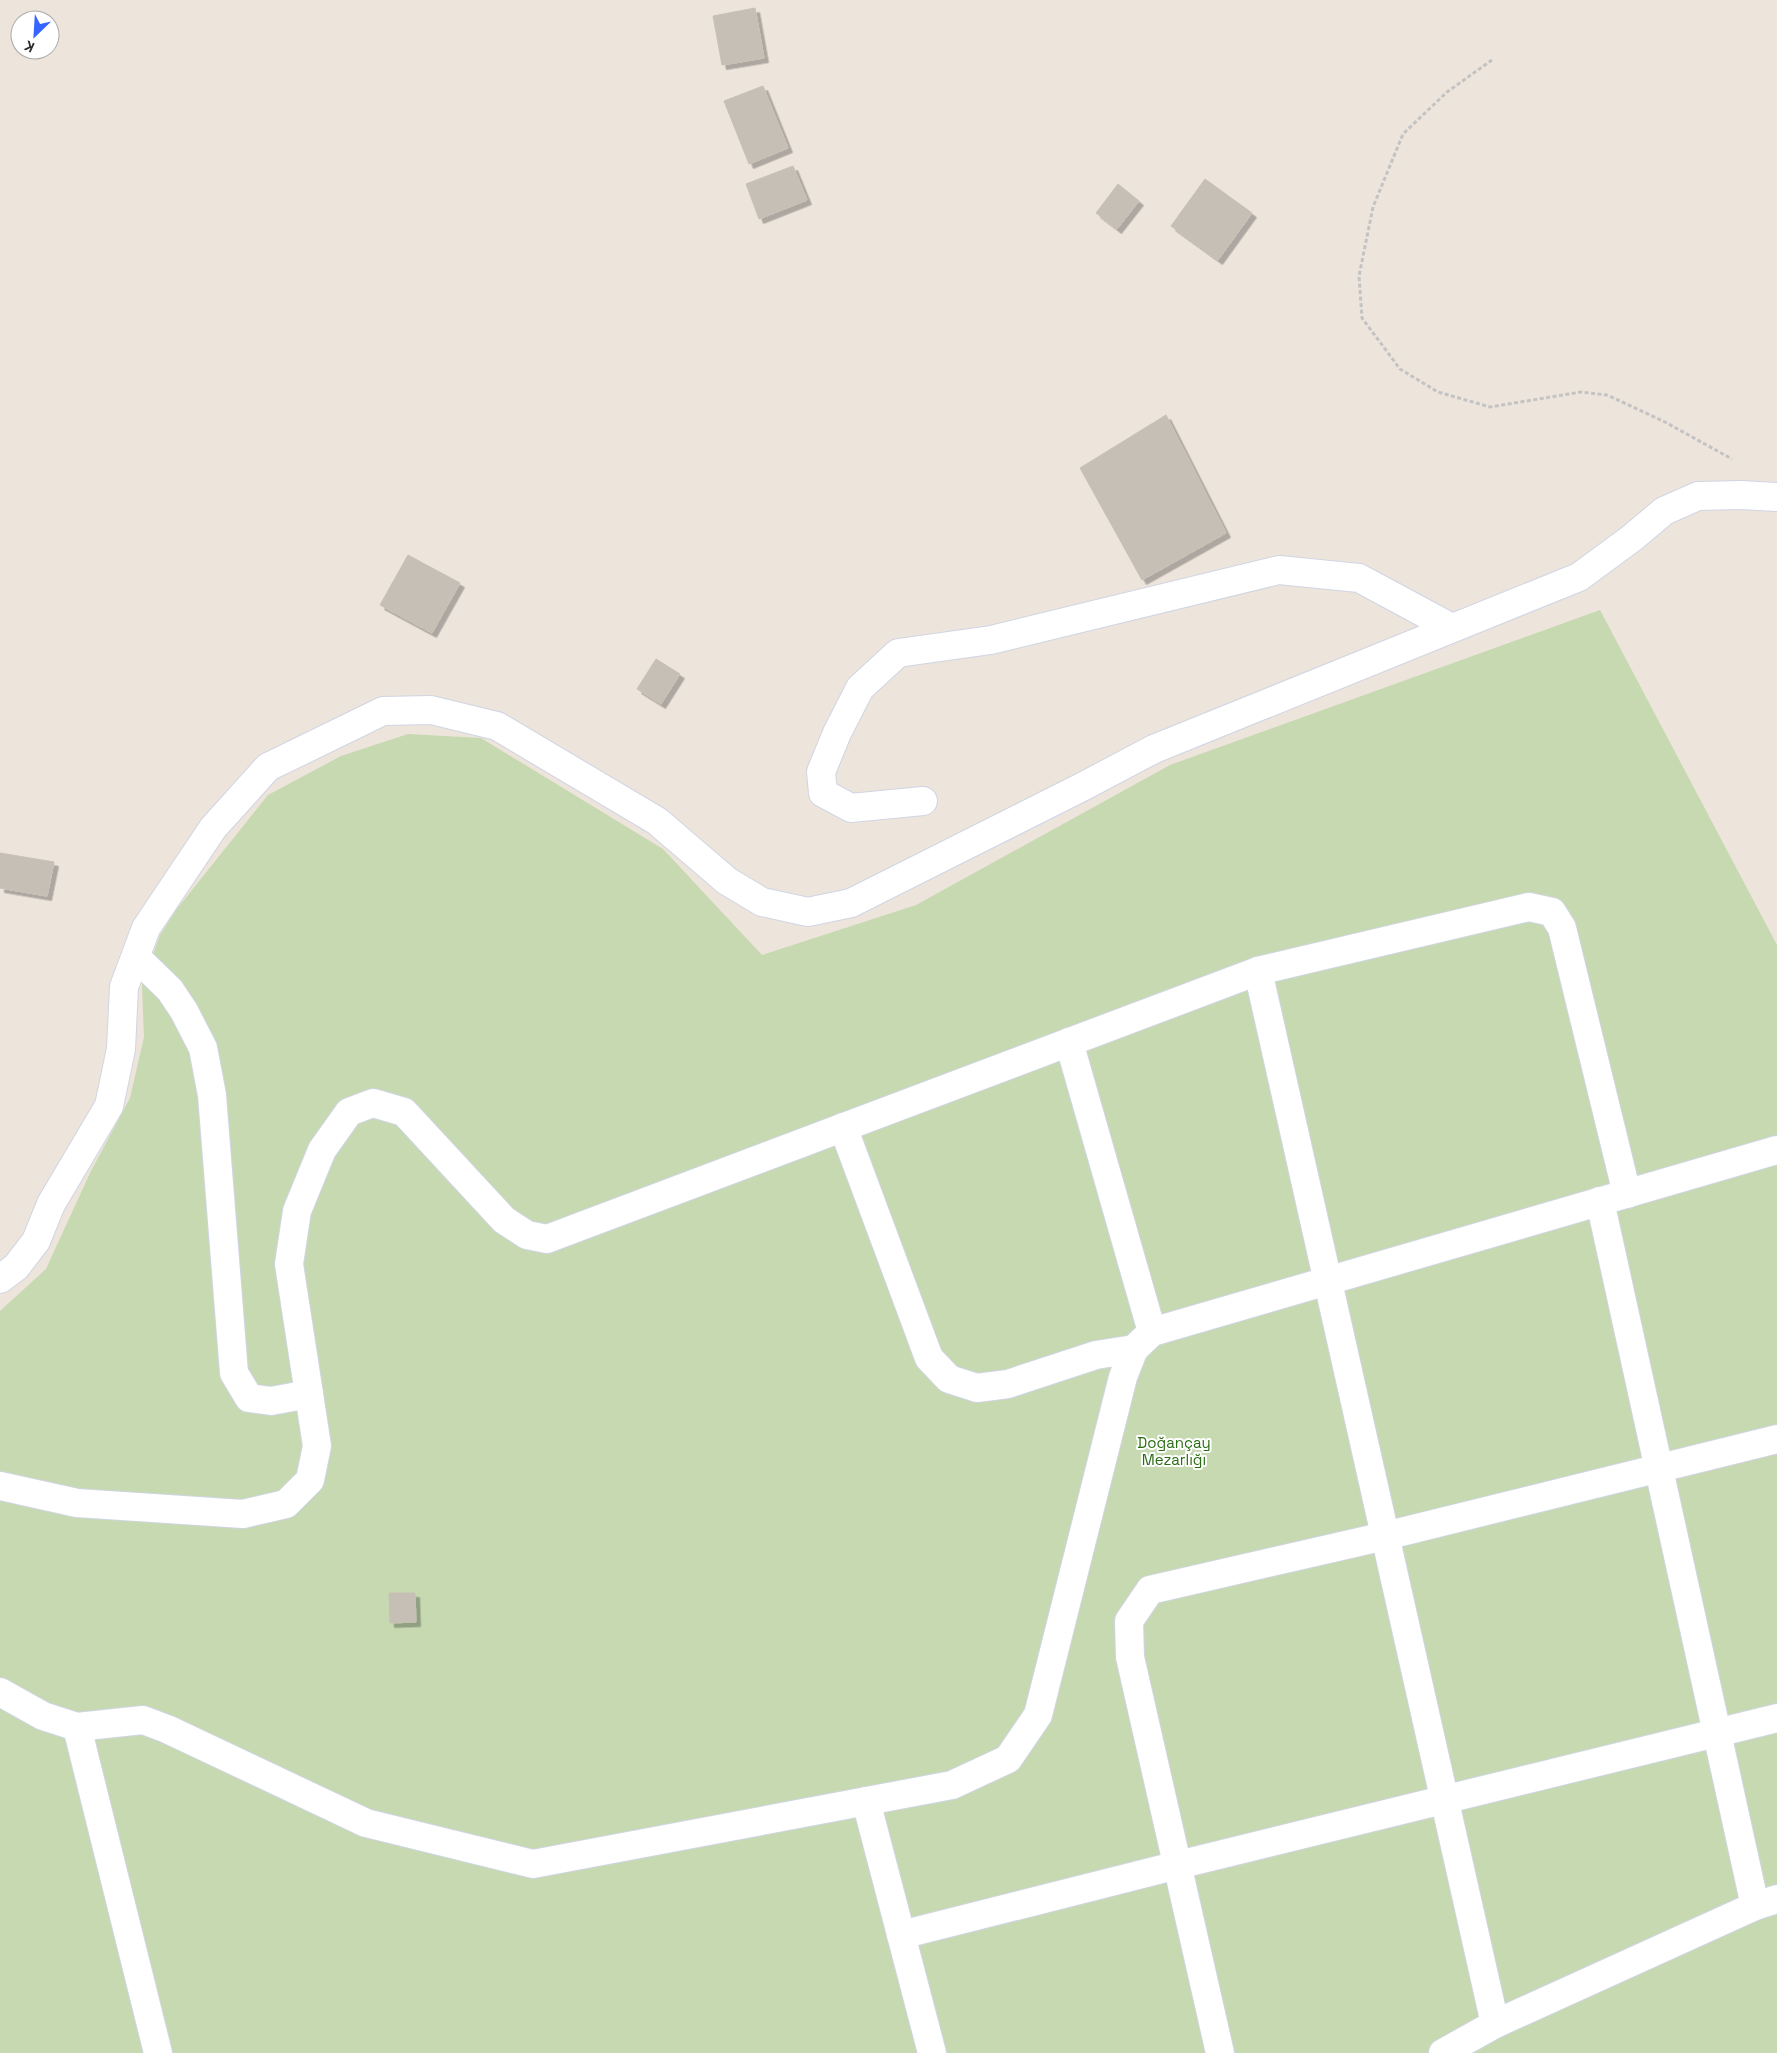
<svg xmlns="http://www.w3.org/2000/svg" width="1777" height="2053" viewBox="0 0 1777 2053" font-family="'Space Grotesk',sans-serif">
  <defs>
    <filter id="shadow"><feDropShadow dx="4.5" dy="4.5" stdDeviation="0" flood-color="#0004"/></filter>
  </defs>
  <rect width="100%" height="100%" fill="#ede4db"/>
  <!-- cemetery -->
  <path fill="#c6d9b1" d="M 1600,610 L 1777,945 L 1777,2053 L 0,2053 L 0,1311 L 46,1269 L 90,1173 L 130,1098 L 144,1037 L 142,985 L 160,935 L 176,910 L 268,795 L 341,756 L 408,734 L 481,738 L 663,849 L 762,955 L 916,905 L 1170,765 Z"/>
  <!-- building -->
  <g fill="#c5bfb6" stroke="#c9c0b4" filter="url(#shadow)">
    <path d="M 755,8 L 764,58 L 722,65 L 713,16 Z"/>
    <path d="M 763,86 L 788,148 L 749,164 L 724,101 Z"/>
    <path d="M 793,166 L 807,200 L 759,219 L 746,184 Z"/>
    <path d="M 1205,179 L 1252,213 L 1218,260 L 1171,226 Z"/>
    <path d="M 1118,184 L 1139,201 L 1117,229 L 1096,213 Z"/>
    <path d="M 1166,415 L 1226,533 L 1142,580 L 1080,468 Z"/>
    <path d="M 408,555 L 460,583 L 432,633 L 380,605 Z"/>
    <path d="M 656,659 L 680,674 L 661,704 L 637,689 Z"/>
    <path d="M 0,853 L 54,862 L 47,896 L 0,888 Z"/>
    <path d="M 389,1593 L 415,1593 L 416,1622 L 390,1623 Z"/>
  </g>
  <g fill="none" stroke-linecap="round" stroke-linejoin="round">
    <defs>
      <g id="minor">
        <path d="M 923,801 L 851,808 L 823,793 L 821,772 L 837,733 L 860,688 L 898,653 L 991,640 L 1279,570 L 1359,578 L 1452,628"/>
        <path d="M 136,957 L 170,990 L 184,1011 L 203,1048 L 212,1095 L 234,1373 L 249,1398 L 271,1401 L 309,1394"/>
        <path d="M 1258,971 L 1495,2024"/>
        <path d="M 1069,1042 L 1152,1332"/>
        <path d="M 843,1127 L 929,1358 L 949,1379 L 977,1388 L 1008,1384 L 1096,1355 L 1134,1349"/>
        <path d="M 1600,1201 L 1755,1906"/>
        <path d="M 0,1279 L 16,1267 L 36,1241 L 51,1204 L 109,1106 L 121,1049 L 124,987 L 146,928 L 213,828 L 268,767 L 383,711 L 431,710 L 497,726 L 657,821 L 727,881 L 762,902 L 808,912 L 851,903 L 1082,787 L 1154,749 L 1579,577 L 1632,538 L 1664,511 L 1698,496 L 1741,495 L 1777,497"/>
        <path d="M 0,1486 L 77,1503 L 243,1514 L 286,1504 L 310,1480 L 317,1446 L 289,1264 L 297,1211 L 322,1150 L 349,1112 L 373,1103 L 404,1112 L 504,1220 L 527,1235 L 547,1239 L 1258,971 L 1529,907 L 1552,912 L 1562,928 L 1627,1194"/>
        <path d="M 0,1692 L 43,1716 L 77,1727 L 143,1720 L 167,1729 L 366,1823 L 533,1864 L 952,1785 L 1008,1759 L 1038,1715 L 1123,1377 L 1134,1349 L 1152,1332 L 1777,1150"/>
        <path d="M 77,1727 L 158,2053"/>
        <path d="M 866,1801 L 932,2053"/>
        <path d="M 901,1935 L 1178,1865 L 1777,1718"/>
        <path d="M 1220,2053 L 1130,1657 L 1129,1621 L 1150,1590 L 1385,1536 L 1777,1439"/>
        <path d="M 1443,2053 L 1495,2024 L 1755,1906 L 1777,1899"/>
      </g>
    </defs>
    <!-- minor casing -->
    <use href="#minor" stroke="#d0d5e4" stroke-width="30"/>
    <!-- path -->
    <path stroke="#c3c3c3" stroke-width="3" stroke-dasharray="4 2.5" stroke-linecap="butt" d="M 1492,60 L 1447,92 L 1403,134 L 1373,207 L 1359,276 L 1362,318 L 1400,369 L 1438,392 L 1490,407 L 1581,392 L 1607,395 L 1665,422 L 1732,459"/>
    <!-- minor -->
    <use href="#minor" stroke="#fff" stroke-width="28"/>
  </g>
  <g text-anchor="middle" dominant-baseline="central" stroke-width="4" stroke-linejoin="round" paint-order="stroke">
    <!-- park labels -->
    <g font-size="15" fill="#2b6d14" stroke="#fff">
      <text x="1174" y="1442">Doğançay<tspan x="1174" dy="17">Mezarlığı</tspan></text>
    </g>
  </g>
  <!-- north arrow -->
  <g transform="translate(35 35) rotate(205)"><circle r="24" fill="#ffffff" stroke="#aaaaaa"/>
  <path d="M0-4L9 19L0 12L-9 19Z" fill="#3665ff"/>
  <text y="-8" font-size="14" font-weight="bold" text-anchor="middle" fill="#2a2a2a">K</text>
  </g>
</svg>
